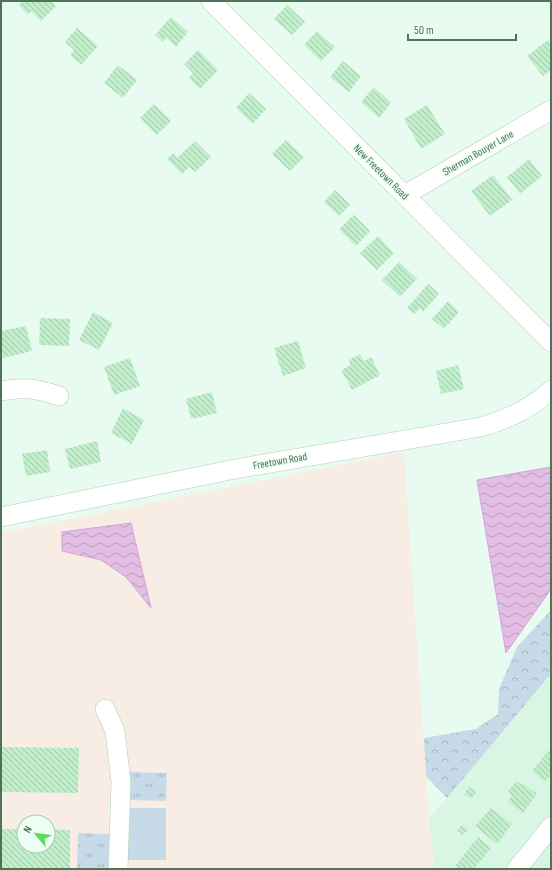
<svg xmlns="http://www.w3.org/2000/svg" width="552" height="870" viewBox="0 0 552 870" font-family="'Sofia Sans Condensed',sans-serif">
  <defs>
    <pattern id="grass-tufts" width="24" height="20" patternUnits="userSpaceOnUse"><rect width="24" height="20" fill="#c6dae8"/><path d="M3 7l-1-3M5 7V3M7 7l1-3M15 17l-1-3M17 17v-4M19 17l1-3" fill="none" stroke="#a3b5bf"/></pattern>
    <pattern id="forest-crowns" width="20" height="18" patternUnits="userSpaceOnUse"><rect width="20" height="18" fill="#c6dae8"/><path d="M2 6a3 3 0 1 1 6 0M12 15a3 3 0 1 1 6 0" fill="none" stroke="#a3b5bf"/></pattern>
    <pattern id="water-waves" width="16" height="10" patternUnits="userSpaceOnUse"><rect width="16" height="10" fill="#e3bde4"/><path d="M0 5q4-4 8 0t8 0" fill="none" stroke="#ba9ebb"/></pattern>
    <pattern id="building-back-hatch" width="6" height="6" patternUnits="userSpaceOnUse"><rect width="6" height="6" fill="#c1efcb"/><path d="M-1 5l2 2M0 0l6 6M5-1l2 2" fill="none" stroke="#9fc6a7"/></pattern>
  </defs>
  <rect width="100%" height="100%" fill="#e8fbf0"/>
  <!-- residential -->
  <path fill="#d9f5e4" d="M 551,675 L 551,869 L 434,869 L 429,819 Z"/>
  <!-- education -->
  <path fill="#f8ede4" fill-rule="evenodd" d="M 404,452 L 429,819 L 434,869 L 1,869 L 1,533 ZM 24,822 L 48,822 L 48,846 L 24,846 Z"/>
  <!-- grass -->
  <g fill="url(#grass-tufts)">
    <path d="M 130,772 L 167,773 L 166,801 L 130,800 Z"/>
    <path d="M 78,833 L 111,834 L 110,869 L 77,869 Z"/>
  </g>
  <!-- forest -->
  <path fill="url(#forest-crowns)" d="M 551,610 L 551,674 L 447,798 L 426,776 L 424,738 L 476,729 L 498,714 L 499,689 L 517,647 Z"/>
  <!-- pitch -->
  <path fill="#c6dae8" d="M 127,808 L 166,808 L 166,860 L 128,860 Z"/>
  <!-- water -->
  <g fill="url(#water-waves)" stroke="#d4a4d5">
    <path d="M 551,467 L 551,589 L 506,653 L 477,480 Z"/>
    <path d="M 131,523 L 151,608 L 126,577 L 101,560 L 62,551 L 62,532 Z"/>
  </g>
  <!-- building -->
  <g fill="url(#building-back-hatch)">
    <path d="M 23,1 L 51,1 L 56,6 L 41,21 L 31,11 L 28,15 L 19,5 Z"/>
    <path d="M 287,5 L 305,22 L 292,35 L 274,19 Z"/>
    <path d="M 171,17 L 188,32 L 176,47 L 166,38 L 163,42 L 155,35 Z"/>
    <path d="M 77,28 L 98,46 L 81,65 L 70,55 L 74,50 L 65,42 Z"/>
    <path d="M 317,31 L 335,47 L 321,61 L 304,45 Z"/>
    <path d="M 548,40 L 551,44 L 551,70 L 543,76 L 527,56 Z"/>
    <path d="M 198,50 L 218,70 L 200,89 L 189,78 L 193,73 L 184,64 Z"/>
    <path d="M 343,61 L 361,76 L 349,92 L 330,77 Z"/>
    <path d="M 118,65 L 137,80 L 123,98 L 104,83 Z"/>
    <path d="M 374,87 L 391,103 L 379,118 L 361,102 Z"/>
    <path d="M 249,93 L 266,109 L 253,124 L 236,108 Z"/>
    <path d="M 154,104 L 171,121 L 157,135 L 140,118 Z"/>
    <path d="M 427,105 L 445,134 L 421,149 L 404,119 Z"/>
    <path d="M 286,140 L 304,157 L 290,171 L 272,154 Z"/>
    <path d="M 195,141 L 211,157 L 195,172 L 189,167 L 182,174 L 167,159 L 173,153 L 177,158 Z"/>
    <path d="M 529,159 L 542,176 L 520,194 L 507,177 Z"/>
    <path d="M 493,175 L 512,200 L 490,216 L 471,191 Z"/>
    <path d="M 335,190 L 350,205 L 339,216 L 324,202 Z"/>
    <path d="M 354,215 L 370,231 L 356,246 L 339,229 Z"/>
    <path d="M 378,236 L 394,253 L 377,270 L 360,253 Z"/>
    <path d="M 399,262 L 417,279 L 400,297 L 382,280 Z"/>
    <path d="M 428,284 L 439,294 L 423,312 L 420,308 L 414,314 L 407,308 Z"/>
    <path d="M 448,301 L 459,312 L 444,329 L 432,319 Z"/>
    <path d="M 93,312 L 113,323 L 99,350 L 79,340 Z"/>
    <path d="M 40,318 L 70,319 L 69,346 L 39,345 Z"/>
    <path d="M 26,326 L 32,351 L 3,358 L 1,350 L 1,331 Z"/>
    <path d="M 298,341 L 306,368 L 283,376 L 274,348 Z"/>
    <path d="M 360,354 L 364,361 L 371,357 L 380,375 L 352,390 L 341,370 L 351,365 L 349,360 Z"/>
    <path d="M 130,358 L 140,386 L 114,395 L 104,367 Z"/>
    <path d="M 458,365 L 464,389 L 441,394 L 436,371 Z"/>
    <path d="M 212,392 L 217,413 L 191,419 L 186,399 Z"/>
    <path d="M 123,408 L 144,420 L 132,444 L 111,433 Z"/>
    <path d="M 97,441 L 101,462 L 70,469 L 65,449 Z"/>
    <path d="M 47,450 L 50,472 L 26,476 L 22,454 Z"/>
    <path d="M 1,747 L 79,748 L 78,793 L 1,792 Z"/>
    <path d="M 551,748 L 551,775 L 545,782 L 532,771 Z"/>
    <path d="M 516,781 L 522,785 L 523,784 L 537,794 L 523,813 L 508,802 L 512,796 L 508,792 Z"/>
    <path d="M 469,787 L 476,792 L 471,799 L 464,794 Z"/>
    <path d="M 491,808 L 512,824 L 497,844 L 475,826 Z"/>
    <path d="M 462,825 L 468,830 L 463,835 L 457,830 Z"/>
    <path d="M 1,829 L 24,829 L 24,846 L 48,846 L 48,829 L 70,830 L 70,869 L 1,869 Z"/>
    <path d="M 478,837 L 491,848 L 474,869 L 459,869 L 455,866 Z"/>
  </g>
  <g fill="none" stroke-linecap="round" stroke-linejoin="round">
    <defs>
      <g id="minor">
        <path d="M 211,1 L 551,342"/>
        <path d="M 405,195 L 551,110"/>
        <path d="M 1,391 C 25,387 35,388 59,396"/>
        <path d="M 1,517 L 235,469 L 481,427 C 508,419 530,409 551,390"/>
        <path d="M 105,709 L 115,731 L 121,782 L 118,869"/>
        <path d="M 517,869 L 551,827"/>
      </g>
    </defs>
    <!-- minor casing -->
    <use href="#minor" stroke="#b1cfb9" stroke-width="20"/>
    <!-- minor -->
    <use href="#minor" stroke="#fff" stroke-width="19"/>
  </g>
  <g text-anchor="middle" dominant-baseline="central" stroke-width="3.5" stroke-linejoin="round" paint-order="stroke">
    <!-- street labels -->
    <g font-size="11" fill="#4d7454" stroke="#eefef5">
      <text transform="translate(478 153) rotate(-30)">Sherman Bouyer Lane</text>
      <text transform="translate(381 172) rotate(45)">New Freetown Road</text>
      <text transform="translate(280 461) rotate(-10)">Freetown Road</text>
    </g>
  </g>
  <!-- border -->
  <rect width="552" height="870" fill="none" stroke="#4d7454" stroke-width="4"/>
  <!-- north arrow -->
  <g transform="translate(36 834) rotate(299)"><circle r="19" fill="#eefef5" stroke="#aec7b5"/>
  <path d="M0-3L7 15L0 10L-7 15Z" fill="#54de5b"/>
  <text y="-6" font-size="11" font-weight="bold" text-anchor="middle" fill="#4d7454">N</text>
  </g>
  <!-- scale -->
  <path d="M408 34v6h108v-6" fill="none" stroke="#4d7454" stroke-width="2"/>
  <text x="414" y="34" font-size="12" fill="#4d7454" stroke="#eefef5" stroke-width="3" paint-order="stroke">50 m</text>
</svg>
